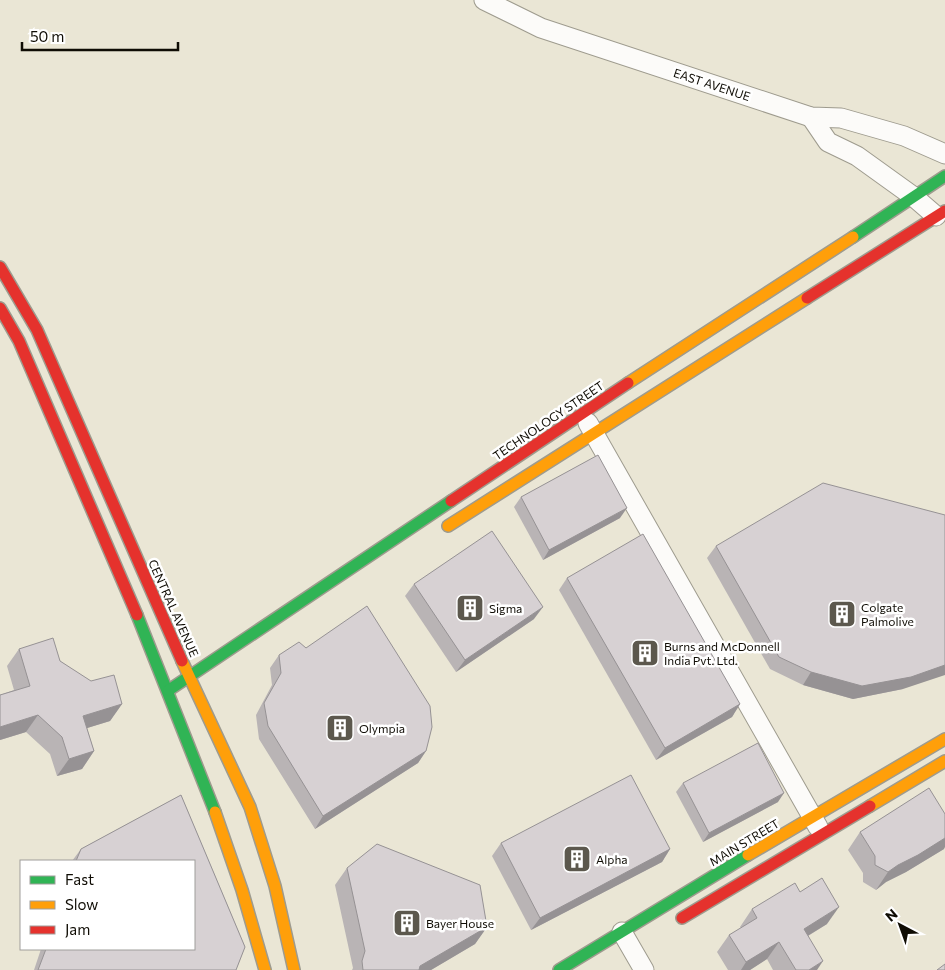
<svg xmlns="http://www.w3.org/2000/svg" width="945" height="970" viewBox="0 0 945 970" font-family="Commissioner,sans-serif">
  <rect width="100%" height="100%" fill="#eae6d5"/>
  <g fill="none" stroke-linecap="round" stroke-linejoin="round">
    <defs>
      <g id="street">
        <path d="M 484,0 L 541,28 L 811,117 L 841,118 L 904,136 L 945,154"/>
        <path d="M 811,117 L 828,142 L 857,156 L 914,197 L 936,216"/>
        <path d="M 588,423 L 818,827"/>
        <path d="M 622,932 L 644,970"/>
      </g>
      <g id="fast">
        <path d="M 853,237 L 945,176"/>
        <path d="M 137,615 L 215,812"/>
        <path d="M 169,690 L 451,501"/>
        <path d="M 559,970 L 748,855"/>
      </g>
      <g id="slow">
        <path d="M 628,383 L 853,237"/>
        <path d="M 448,526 L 807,298"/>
        <path d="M 182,661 L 250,807 L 275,886 L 294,970"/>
        <path d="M 870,806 L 945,761"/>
        <path d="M 215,812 L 242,890 L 265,970"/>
        <path d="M 748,855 L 945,739"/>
      </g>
      <g id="jam">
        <path d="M 0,267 L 37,330 L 182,661"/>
        <path d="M 807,298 L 945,211"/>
        <path d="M 0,308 L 19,341 L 137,615"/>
        <path d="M 451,501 L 628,383"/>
        <path d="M 682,918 L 870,806"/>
      </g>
    </defs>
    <!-- street casing -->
    <use href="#street" stroke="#9e9b8e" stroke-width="21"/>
    <!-- fast casing -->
    <use href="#fast" stroke="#9e9b8e" stroke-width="14"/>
    <!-- slow casing -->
    <use href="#slow" stroke="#9e9b8e" stroke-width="14"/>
    <!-- jam casing -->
    <use href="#jam" stroke="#9e9b8e" stroke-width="14"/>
    <!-- street -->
    <use href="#street" stroke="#fcfbf9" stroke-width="19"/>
    <!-- fast -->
    <use href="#fast" stroke="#30b455" stroke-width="11"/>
    <!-- slow -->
    <use href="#slow" stroke="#ff9f0a" stroke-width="11"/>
    <!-- jam -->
    <use href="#jam" stroke="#e5322d" stroke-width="11"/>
  </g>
  <!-- wall -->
  <g fill="#b9b4b5">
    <path d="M 521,497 L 620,518 L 543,560 L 514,507 Z"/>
    <path d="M 716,546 L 903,689 L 853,699 L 803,685 L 770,669 L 707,558 Z"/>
    <path d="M 567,578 L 740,704 L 732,717 L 656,760 L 559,590 Z"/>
    <path d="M 414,584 L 534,619 L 456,672 L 405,596 Z"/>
    <path d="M 306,648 L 426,751 L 418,763 L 315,829 L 259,739 L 256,715 L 272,685 L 270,668 L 279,655 Z"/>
    <path d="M 19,649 L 60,661 L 122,704 L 110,721 L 87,728 L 94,751 L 82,769 L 57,776 L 50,754 L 26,732 L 0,740 L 0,695 L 14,690 L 7,666 Z"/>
    <path d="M 683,783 L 778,802 L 703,842 L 676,792 Z"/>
    <path d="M 181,795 L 245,947 L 236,970 L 34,970 L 41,949 L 194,949 L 194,861 L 72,861 L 81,849 Z"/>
    <path d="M 860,832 L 944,849 L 906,872 L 886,882 L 876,890 L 863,882 L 863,873 L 848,850 Z"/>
    <path d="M 501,843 L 670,849 L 662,862 L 531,930 L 492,856 Z"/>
    <path d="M 347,868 L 487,927 L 475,944 L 431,970 L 352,970 L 353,968 L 335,885 Z"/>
    <path d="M 800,892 L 827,924 L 808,936 L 817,970 L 773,970 L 767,959 L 750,970 L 728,970 L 717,952 L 729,935 L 741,928 L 740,927 L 752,909 Z"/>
  </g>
  <!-- shaded-wall -->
  <g fill="#969294">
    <path d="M 627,508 L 620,518 L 543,560 L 549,550 Z"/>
    <path d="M 543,607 L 534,619 L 456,672 L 465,660 Z"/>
    <path d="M 945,665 L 945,675 L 903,689 L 853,699 L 803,685 L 811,672 Z"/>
    <path d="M 122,704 L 110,721 L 71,733 L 83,716 Z"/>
    <path d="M 740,704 L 732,717 L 656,760 L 665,748 Z"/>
    <path d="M 38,715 L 26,732 L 0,740 L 0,727 Z"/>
    <path d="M 94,751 L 82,769 L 57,776 L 69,759 Z"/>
    <path d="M 426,751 L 418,763 L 315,829 L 323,816 Z"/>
    <path d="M 784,793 L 778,802 L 703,842 L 709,833 Z"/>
    <path d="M 945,838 L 945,847 L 944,849 L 906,872 L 886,882 L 876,890 L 888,872 L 898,865 Z"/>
    <path d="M 670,849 L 662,862 L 531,930 L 540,918 Z"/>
    <path d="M 839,907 L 827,924 L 791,946 L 804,929 Z"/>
    <path d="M 487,927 L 475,944 L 431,970 L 417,970 L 420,966 Z"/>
    <path d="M 779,942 L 767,959 L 750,970 L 741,970 L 746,962 Z"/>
    <path d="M 823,961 L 817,970 L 809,970 Z"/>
  </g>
  <!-- building -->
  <g fill="#d7d1d3" stroke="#969294">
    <path d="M 598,455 L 627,508 L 549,550 L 521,497 Z"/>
    <path d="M 823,483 L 945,515 L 945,665 L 911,677 L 862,686 L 811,672 L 779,657 L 716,546 Z"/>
    <path d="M 492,531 L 543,607 L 465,660 L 414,584 Z"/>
    <path d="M 643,534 L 740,704 L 665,748 L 567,578 Z"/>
    <path d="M 367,606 L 430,706 L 432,727 L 426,751 L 323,816 L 268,726 L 264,703 L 281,673 L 279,655 L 299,642 L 306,648 Z"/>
    <path d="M 53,638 L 60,661 L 91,681 L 114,675 L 122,704 L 83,716 L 94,751 L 69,759 L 62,737 L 38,715 L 0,727 L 0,695 L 30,686 L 19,649 Z"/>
    <path d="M 758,743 L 784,793 L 709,833 L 683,783 Z"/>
    <path d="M 631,775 L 670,849 L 540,918 L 501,843 Z"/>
    <path d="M 929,788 L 945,814 L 945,838 L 918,855 L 898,865 L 888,872 L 875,865 L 875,856 L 860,832 Z"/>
    <path d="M 181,795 L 245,947 L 236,970 L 38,970 L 46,949 L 194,949 L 194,861 L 76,861 L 81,849 Z"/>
    <path d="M 377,844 L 480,885 L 487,927 L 420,966 L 419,970 L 363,970 L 362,961 L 365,951 L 347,868 Z"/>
    <path d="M 822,878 L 839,907 L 804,929 L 823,961 L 809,970 L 796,970 L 779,942 L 746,962 L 729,935 L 757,918 L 752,909 L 795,883 L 800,892 Z"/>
    <path d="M 945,964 L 945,970 L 937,970 Z"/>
  </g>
  <!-- icons -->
  <defs>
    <symbol id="building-square" viewBox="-11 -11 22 22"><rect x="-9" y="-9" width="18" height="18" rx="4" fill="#5c584d" stroke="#fff"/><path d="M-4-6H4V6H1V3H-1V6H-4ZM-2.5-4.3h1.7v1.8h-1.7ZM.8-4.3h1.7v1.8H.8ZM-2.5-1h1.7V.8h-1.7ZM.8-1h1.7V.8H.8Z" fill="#fff"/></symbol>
  </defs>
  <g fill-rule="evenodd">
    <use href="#building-square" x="454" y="592" width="32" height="32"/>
    <use href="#building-square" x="826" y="598" width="32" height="32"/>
    <use href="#building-square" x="629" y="637" width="32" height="32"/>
    <use href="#building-square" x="324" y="712" width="32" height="32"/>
    <use href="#building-square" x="561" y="843" width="32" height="32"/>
    <use href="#building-square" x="391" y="907" width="32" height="32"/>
  </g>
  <g text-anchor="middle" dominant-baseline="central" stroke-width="5" stroke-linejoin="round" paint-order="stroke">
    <!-- street labels -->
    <g font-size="12" fill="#0f0c04" stroke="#fff">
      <text transform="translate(712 84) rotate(18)">EAST AVENUE</text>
      <text transform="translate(548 420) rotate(-34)">TECHNOLOGY STREET</text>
      <text transform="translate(174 608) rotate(66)">CENTRAL AVENUE</text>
      <text transform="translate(744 842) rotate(-31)">MAIN STREET</text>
    </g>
    <!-- poi labels -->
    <g font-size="12" fill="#0f0c04" stroke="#fff" text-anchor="start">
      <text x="861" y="607">Colgate<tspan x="861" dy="14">Palmolive</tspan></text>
      <text x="489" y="608">Sigma</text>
      <text x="664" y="646">Burns and McDonnell<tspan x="664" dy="14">India Pvt. Ltd.</tspan></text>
      <text x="359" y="728">Olympia</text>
      <text x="596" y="859">Alpha</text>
      <text x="426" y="923">Bayer House</text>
    </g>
  </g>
  <!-- legend -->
  <rect x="20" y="860" width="175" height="90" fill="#ffffff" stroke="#9f9e9b"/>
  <rect x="30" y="876" width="25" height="8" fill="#30b455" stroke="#9f9e9b"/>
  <text x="65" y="885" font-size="15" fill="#0f0c04">Fast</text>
  <rect x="30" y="901" width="25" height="8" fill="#ff9f0a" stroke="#9f9e9b"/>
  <text x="65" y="910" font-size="15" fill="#0f0c04">Slow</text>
  <rect x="30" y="926" width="25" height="8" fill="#e5322d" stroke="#9f9e9b"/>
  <text x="65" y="935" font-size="15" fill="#0f0c04">Jam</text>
  <!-- north arrow -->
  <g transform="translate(900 925) rotate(319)" stroke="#ffffff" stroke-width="4" paint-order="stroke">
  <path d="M0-4L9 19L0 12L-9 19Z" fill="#0f0c04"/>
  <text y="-8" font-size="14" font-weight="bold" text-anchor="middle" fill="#0f0c04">N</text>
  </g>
  <!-- scale -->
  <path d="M22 42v8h156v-8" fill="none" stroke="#0f0c04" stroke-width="2.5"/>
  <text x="30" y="42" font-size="15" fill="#0f0c04" stroke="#ffffff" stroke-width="4" paint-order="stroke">50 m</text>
</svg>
